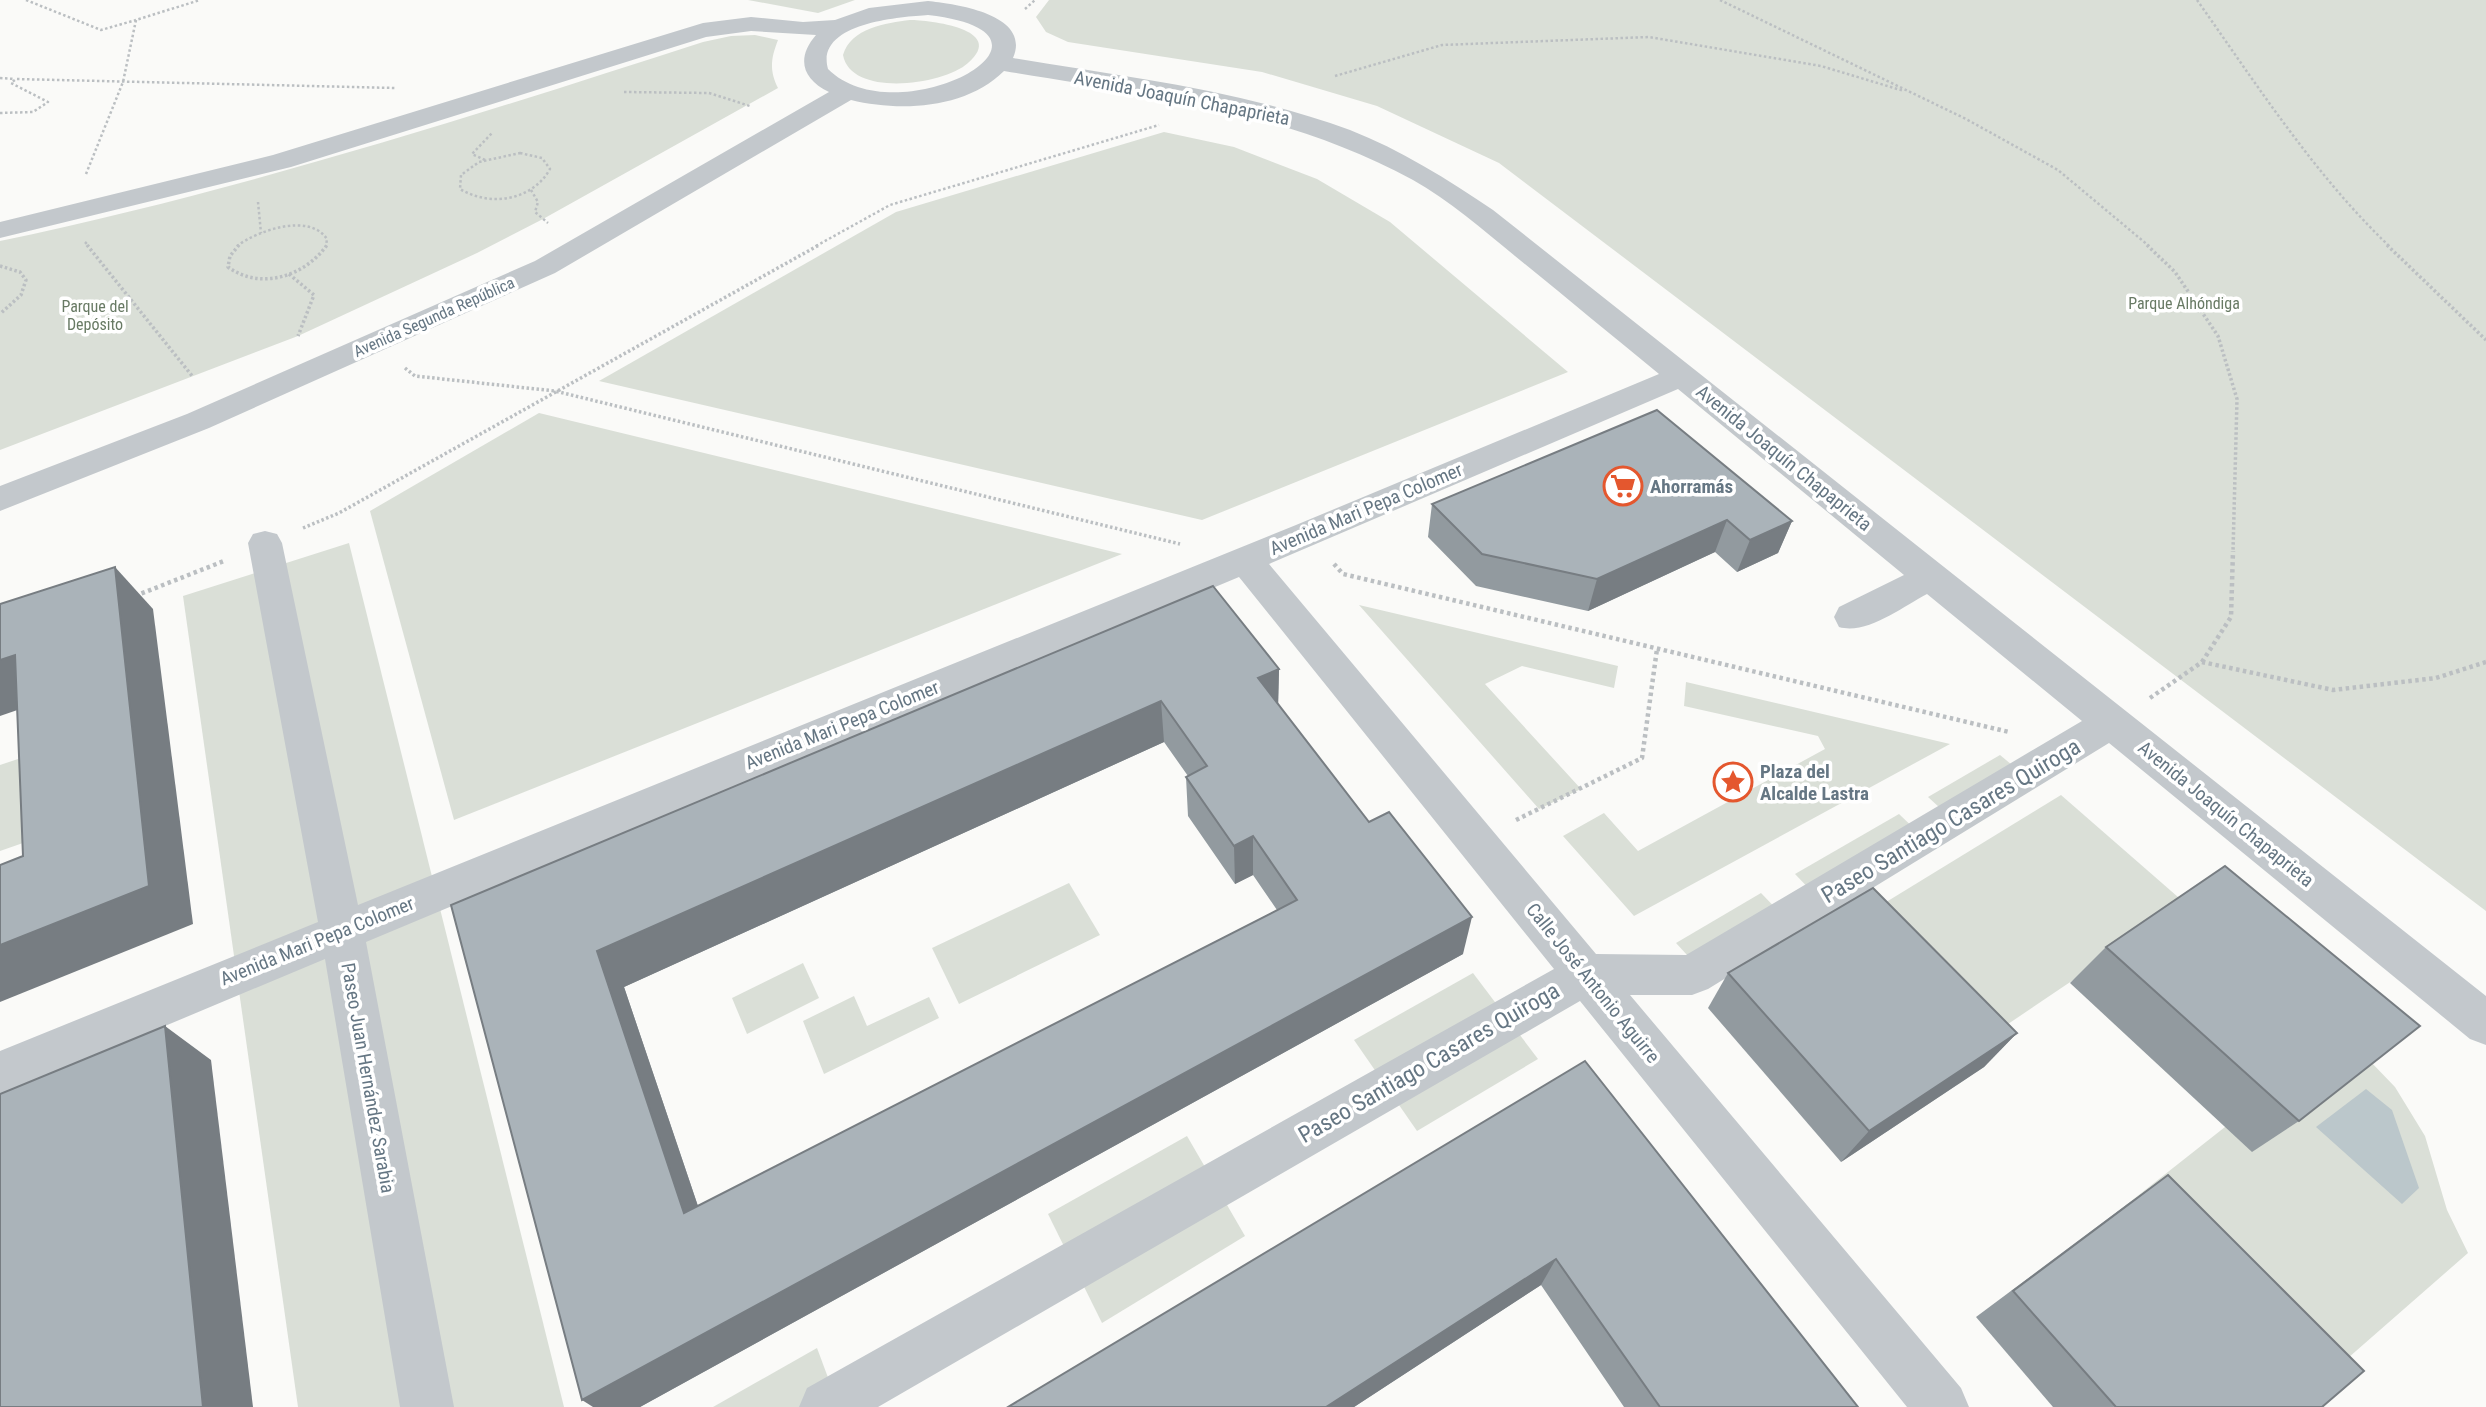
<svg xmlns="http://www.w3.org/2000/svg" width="2486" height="1407" viewBox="0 0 2486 1407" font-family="'Roboto Condensed',sans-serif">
  <rect width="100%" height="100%" fill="#fafaf8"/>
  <!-- green -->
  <g fill="#dadfd7">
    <path d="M 748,0 L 855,0 L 818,13 Z"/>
    <path d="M 1049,0 L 2486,0 L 2486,911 L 1499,163 L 1377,106 L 1262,72 L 1068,42 L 1046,32 L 1036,17 Z"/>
    <path d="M 910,20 C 929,20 1008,29 968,63 C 944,85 851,98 843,55 C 851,28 886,23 910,20 Z"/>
    <path d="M 755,35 L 778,40 C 771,58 769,70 778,88 L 543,219 L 477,253 L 298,336 L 0,450 L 0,241 C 239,191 471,117 703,42 L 731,36 Z"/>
    <path d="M 1164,132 L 1234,147 L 1317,179 L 1390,222 L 1568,372 L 1202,520 L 599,381 L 896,212 Z"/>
    <path d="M 539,413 L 1122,554 L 454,820 L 370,511 Z"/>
    <path d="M 349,543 L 564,1407 L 298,1407 L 183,596 Z"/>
    <path d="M 1359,605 L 1618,666 L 1614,688 L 1522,666 L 1485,684 L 1581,789 L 1539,809 Z"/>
    <path d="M 1686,682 L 1950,744 L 1634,916 L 1563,836 L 1604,813 L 1638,851 L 1825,749 L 1818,736 L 1684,706 Z"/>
    <path d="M 2000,755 L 2024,775 L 1951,818 L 1928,797 Z"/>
    <path d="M 21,758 L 23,843 L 0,851 L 0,765 Z"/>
    <path d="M 2061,795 L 2186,904 L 1968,1051 L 1847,926 Z"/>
    <path d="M 1899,814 L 1922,836 L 1818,898 L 1795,874 Z"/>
    <path d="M 1069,883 L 1100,935 L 959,1004 L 932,948 Z"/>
    <path d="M 1761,893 L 1784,917 L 1699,968 L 1676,943 Z"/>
    <path d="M 803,963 L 819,998 L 747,1034 L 732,998 Z"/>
    <path d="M 1473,973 L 1538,1059 L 1417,1131 L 1354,1040 Z"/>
    <path d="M 854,996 L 867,1026 L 929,997 L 939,1018 L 824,1074 L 803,1021 Z"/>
    <path d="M 2369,1060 L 2395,1087 L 2425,1136 L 2447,1210 L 2468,1253 L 2308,1393 L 2126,1205 L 2225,1127 Z"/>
    <path d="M 1187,1136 L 1245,1236 L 1102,1323 L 1048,1214 Z"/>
    <path d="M 817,1348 L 839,1407 L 713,1407 Z"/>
  </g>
  <!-- water -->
  <path fill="#bbc7cb" d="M 2366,1089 L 2392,1110 L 2419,1188 L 2402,1204 L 2316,1127 Z"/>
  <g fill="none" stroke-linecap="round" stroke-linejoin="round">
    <!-- path-far2 -->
    <g stroke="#bbbfc2" stroke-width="2.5" stroke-dasharray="2.5 2.5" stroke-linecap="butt">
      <path d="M 26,0 L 101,30 L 136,20"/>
      <path d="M 1720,0 L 1966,119 L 2058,170 L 2149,246"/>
      <path d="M 2197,0 C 2257,85 2314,174 2389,246"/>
      <path d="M 1025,9 L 1035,0"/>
      <path d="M 1335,76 L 1442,45 L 1649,37 L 1821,66 L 1904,91"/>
      <path d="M 0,78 L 15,79"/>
      <path d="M 624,92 L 709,93 L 750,106"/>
      <path d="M 0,113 L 33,112 L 48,102 L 11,83 L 16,79 L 395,88"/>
      <path d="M 520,153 L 542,158 L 550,169 C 532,201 490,207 460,189 L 461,175 L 479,162 Z"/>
      <path d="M 485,160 L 472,154 L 492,133"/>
      <path d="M 86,174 L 123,82 L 136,20 L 200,0"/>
      <path d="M 531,190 L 538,202 L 535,212 L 548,223"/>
      <path d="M 258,202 L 261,233"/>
      <path d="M 85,242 L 89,246"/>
      <path d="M 237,246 C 257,231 309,212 327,239 L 326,246"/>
      <path d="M 816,246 L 890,205 L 1159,125"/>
    </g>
    <!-- path-far1 -->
    <g stroke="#bbbfc2" stroke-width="3.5" stroke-dasharray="2.5 2.5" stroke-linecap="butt">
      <path d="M 87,245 L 193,377"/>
      <path d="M 239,245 L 230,256 L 228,267 C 261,291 305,276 327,245"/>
      <path d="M 2147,245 L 2175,272 L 2218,336 L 2237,399 L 2233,552"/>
      <path d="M 2387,245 L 2486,340"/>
      <path d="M 0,266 L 20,272 L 26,280 L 21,295 L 0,314"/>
      <path d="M 289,274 L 314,295 L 298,336"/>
      <path d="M 405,368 L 415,376 L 555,391 L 1180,544"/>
      <path d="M 303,528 L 339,513 L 819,245"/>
    </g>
    <!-- path -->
    <g stroke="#bbbfc2" stroke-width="4.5" stroke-dasharray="3.5 3.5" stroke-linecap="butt">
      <path d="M 1334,564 L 1343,574 L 2009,732"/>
      <path d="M 135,596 L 224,561"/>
      <path d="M 2202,662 L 2231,617 L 2233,551"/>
      <path d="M 2150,698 L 2202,662 L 2333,690 L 2436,678 L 2486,662"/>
      <path d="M 1516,820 L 1642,758 L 1657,649"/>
    </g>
    <!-- minor -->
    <path fill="#c3c8cc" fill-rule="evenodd" d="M 928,1 C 955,4 1032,14 1013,58 C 1126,77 1242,90 1350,130 C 1401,150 1447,179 1493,210 L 2486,996 L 2486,1045 L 2470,1039 L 2109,743 L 1708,989 L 1692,995 L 1630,995 L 1961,1388 L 1969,1407 L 1907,1407 L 1580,1001 L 878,1407 L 799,1407 L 807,1388 L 1554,969 L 1239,577 L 366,942 L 454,1407 L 400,1407 L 325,959 L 0,1095 L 0,1051 L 318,922 L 248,543 L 253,534 L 265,531 L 277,534 L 282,543 L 358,905 L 1296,525 L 1659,374 C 1611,335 1563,295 1515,256 C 1483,230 1449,200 1413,180 C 1282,109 1147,95 1004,71 C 966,109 900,112 851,100 L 555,273 L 209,428 L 0,511 L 0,486 L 187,414 L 535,261 L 829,92 C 802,79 796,58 816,35 L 751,31 L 706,37 L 291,167 L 0,238 L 0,222 L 273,155 L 703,23 L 751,17 L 803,22 L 835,20 L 869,8 ZM 928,15 C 1092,34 897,138 828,69 C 815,23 899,17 928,15 ZM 1678,389 L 1904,575 L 1839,607 L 1834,617 L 1839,627 C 1867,635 1902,607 1927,594 L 2082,721 L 1686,955 L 1596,954 L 1269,564 Z"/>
  </g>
  <!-- wall -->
  <g fill="#929a9f" fill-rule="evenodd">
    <path d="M 1432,504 L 1792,521 L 1778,553 L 1737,572 L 1715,552 L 1588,611 L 1476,586 L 1428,537 Z"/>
    <path d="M 1213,586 L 1279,669 L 1278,704 L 1463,954 L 640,1407 L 451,905 ZM 1164,742 L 1188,776 L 1186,777 L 1188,816 L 1235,884 L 1253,875 L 1277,910 L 698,1206 L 624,987 Z"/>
    <path d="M 2106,947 L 2299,1121 L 2252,1152 L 2070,983 Z"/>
    <path d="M 1728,973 L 2017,1033 L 1984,1067 L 1841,1162 L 1708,1008 Z"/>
    <path d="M 1585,1061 L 1858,1407 L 1624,1407 L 1541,1285 L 1354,1407 L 1008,1407 Z"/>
    <path d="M 2168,1175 L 2322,1407 L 2053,1407 L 1976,1317 L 2126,1205 Z"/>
  </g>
  <!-- shaded-wall -->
  <g fill="#777d82">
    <path d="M 1727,520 L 1715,552 L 1588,611 L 1597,579 Z"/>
    <path d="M 1792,521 L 1778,553 L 1737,572 L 1750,540 Z"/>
    <path d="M 115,567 L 153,609 L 193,924 L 0,1002 L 0,945 Z"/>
    <path d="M 15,655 L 58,696 L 0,716 L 0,660 Z"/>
    <path d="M 1279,669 L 1278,710 L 1258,678 Z"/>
    <path d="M 1161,701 L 1164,742 L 624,987 L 710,1242 L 684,1213 L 597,951 Z"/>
    <path d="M 1253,836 L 1253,875 L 1235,884 L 1234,846 Z"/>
    <path d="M 1472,917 L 1463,954 L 640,1407 L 593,1407 L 582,1400 Z"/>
    <path d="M 165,1026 L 211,1060 L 253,1407 L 203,1407 Z"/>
    <path d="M 2017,1033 L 1984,1067 L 1841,1162 L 1869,1131 Z"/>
    <path d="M 1556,1259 L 1541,1285 L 1354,1407 L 1326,1407 Z"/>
  </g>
  <!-- building -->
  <g fill="#aab3b9" stroke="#777d82" stroke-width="2" fill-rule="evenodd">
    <path d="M 1657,410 L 1792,521 L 1750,540 L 1727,520 L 1597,579 L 1482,554 L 1432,504 Z"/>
    <path d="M 115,567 L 149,886 L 0,945 L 0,865 L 23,856 L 15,655 L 0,660 L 0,604 Z"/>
    <path d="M 1213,586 L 1279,669 L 1258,678 L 1369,822 L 1389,812 L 1472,917 L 582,1400 L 451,905 ZM 1161,701 L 1207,766 L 1186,777 L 1234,846 L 1253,836 L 1297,900 L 684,1213 L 597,951 Z"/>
    <path d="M 2225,866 L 2420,1026 L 2299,1121 L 2106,947 Z"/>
    <path d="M 1873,888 L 2017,1033 L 1869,1131 L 1728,973 Z"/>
    <path d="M 165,1026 L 203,1407 L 0,1407 L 0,1094 Z"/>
    <path d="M 1585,1061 L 1858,1407 L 1660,1407 L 1556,1259 L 1326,1407 L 1008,1407 Z"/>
    <path d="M 2168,1175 L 2364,1371 L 2322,1407 L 2116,1407 L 2013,1291 Z"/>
  </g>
  <!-- icons -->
  <defs>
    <symbol id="supermarket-ring" viewBox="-11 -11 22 22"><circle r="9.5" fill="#fff" stroke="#e4572e" stroke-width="1.5"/><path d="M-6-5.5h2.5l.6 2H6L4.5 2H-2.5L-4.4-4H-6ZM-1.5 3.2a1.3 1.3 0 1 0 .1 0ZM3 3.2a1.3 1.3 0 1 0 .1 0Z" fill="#e4572e"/></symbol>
    <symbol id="sight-ring" viewBox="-11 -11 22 22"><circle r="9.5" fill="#fff" stroke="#e4572e" stroke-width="1.5"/><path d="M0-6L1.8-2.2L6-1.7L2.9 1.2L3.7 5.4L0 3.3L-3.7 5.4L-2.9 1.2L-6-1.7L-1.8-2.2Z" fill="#e4572e"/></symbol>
  </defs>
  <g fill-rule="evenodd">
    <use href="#supermarket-ring" x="1601" y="464" width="44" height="44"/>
    <use href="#sight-ring" x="1711" y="760" width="44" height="44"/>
  </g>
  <g text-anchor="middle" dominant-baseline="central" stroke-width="7" stroke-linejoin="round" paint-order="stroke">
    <!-- far-park labels -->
    <g font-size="16" fill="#687a64" stroke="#fff">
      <text x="2184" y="303">Parque Alhóndiga</text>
      <text x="95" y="306">Parque del<tspan x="95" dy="18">Depósito</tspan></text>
    </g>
    <!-- far-street labels -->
    <g font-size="16" fill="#657683" stroke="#fff">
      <text transform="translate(434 317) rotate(-24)">Avenida Segunda República</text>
    </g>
    <!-- street labels -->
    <g font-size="19" fill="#657683" stroke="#fff">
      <text transform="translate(1182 98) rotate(11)">Avenida Joaquín Chapaprieta</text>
      <text transform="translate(1784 458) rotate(39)">Avenida Joaquín Chapaprieta</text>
      <text transform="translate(1366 509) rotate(-23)">Avenida Mari Pepa Colomer</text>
      <text transform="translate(842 725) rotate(-22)">Avenida Mari Pepa Colomer</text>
      <text transform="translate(2226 814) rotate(39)">Avenida Joaquín Chapaprieta</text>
      <text transform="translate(317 941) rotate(-22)">Avenida Mari Pepa Colomer</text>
      <text transform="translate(1593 983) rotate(51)">Calle José Antonio Aguirre</text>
      <text transform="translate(368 1078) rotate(80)">Paseo Juan Hernández Sarabia</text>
    </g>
    <!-- poi labels -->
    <g font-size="19" font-weight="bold" fill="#657683" stroke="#fff" text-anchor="start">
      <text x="1650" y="486">Ahorramás</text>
      <text x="1760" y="771">Plaza del<tspan x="1760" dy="22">Alcalde Lastra</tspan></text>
    </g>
    <!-- near-street labels -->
    <g font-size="23" fill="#657683" stroke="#fff">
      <text transform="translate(1951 821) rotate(-31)">Paseo Santiago Casares Quiroga</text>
      <text transform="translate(1429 1063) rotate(-30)">Paseo Santiago Casares Quiroga</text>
    </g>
  </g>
</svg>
